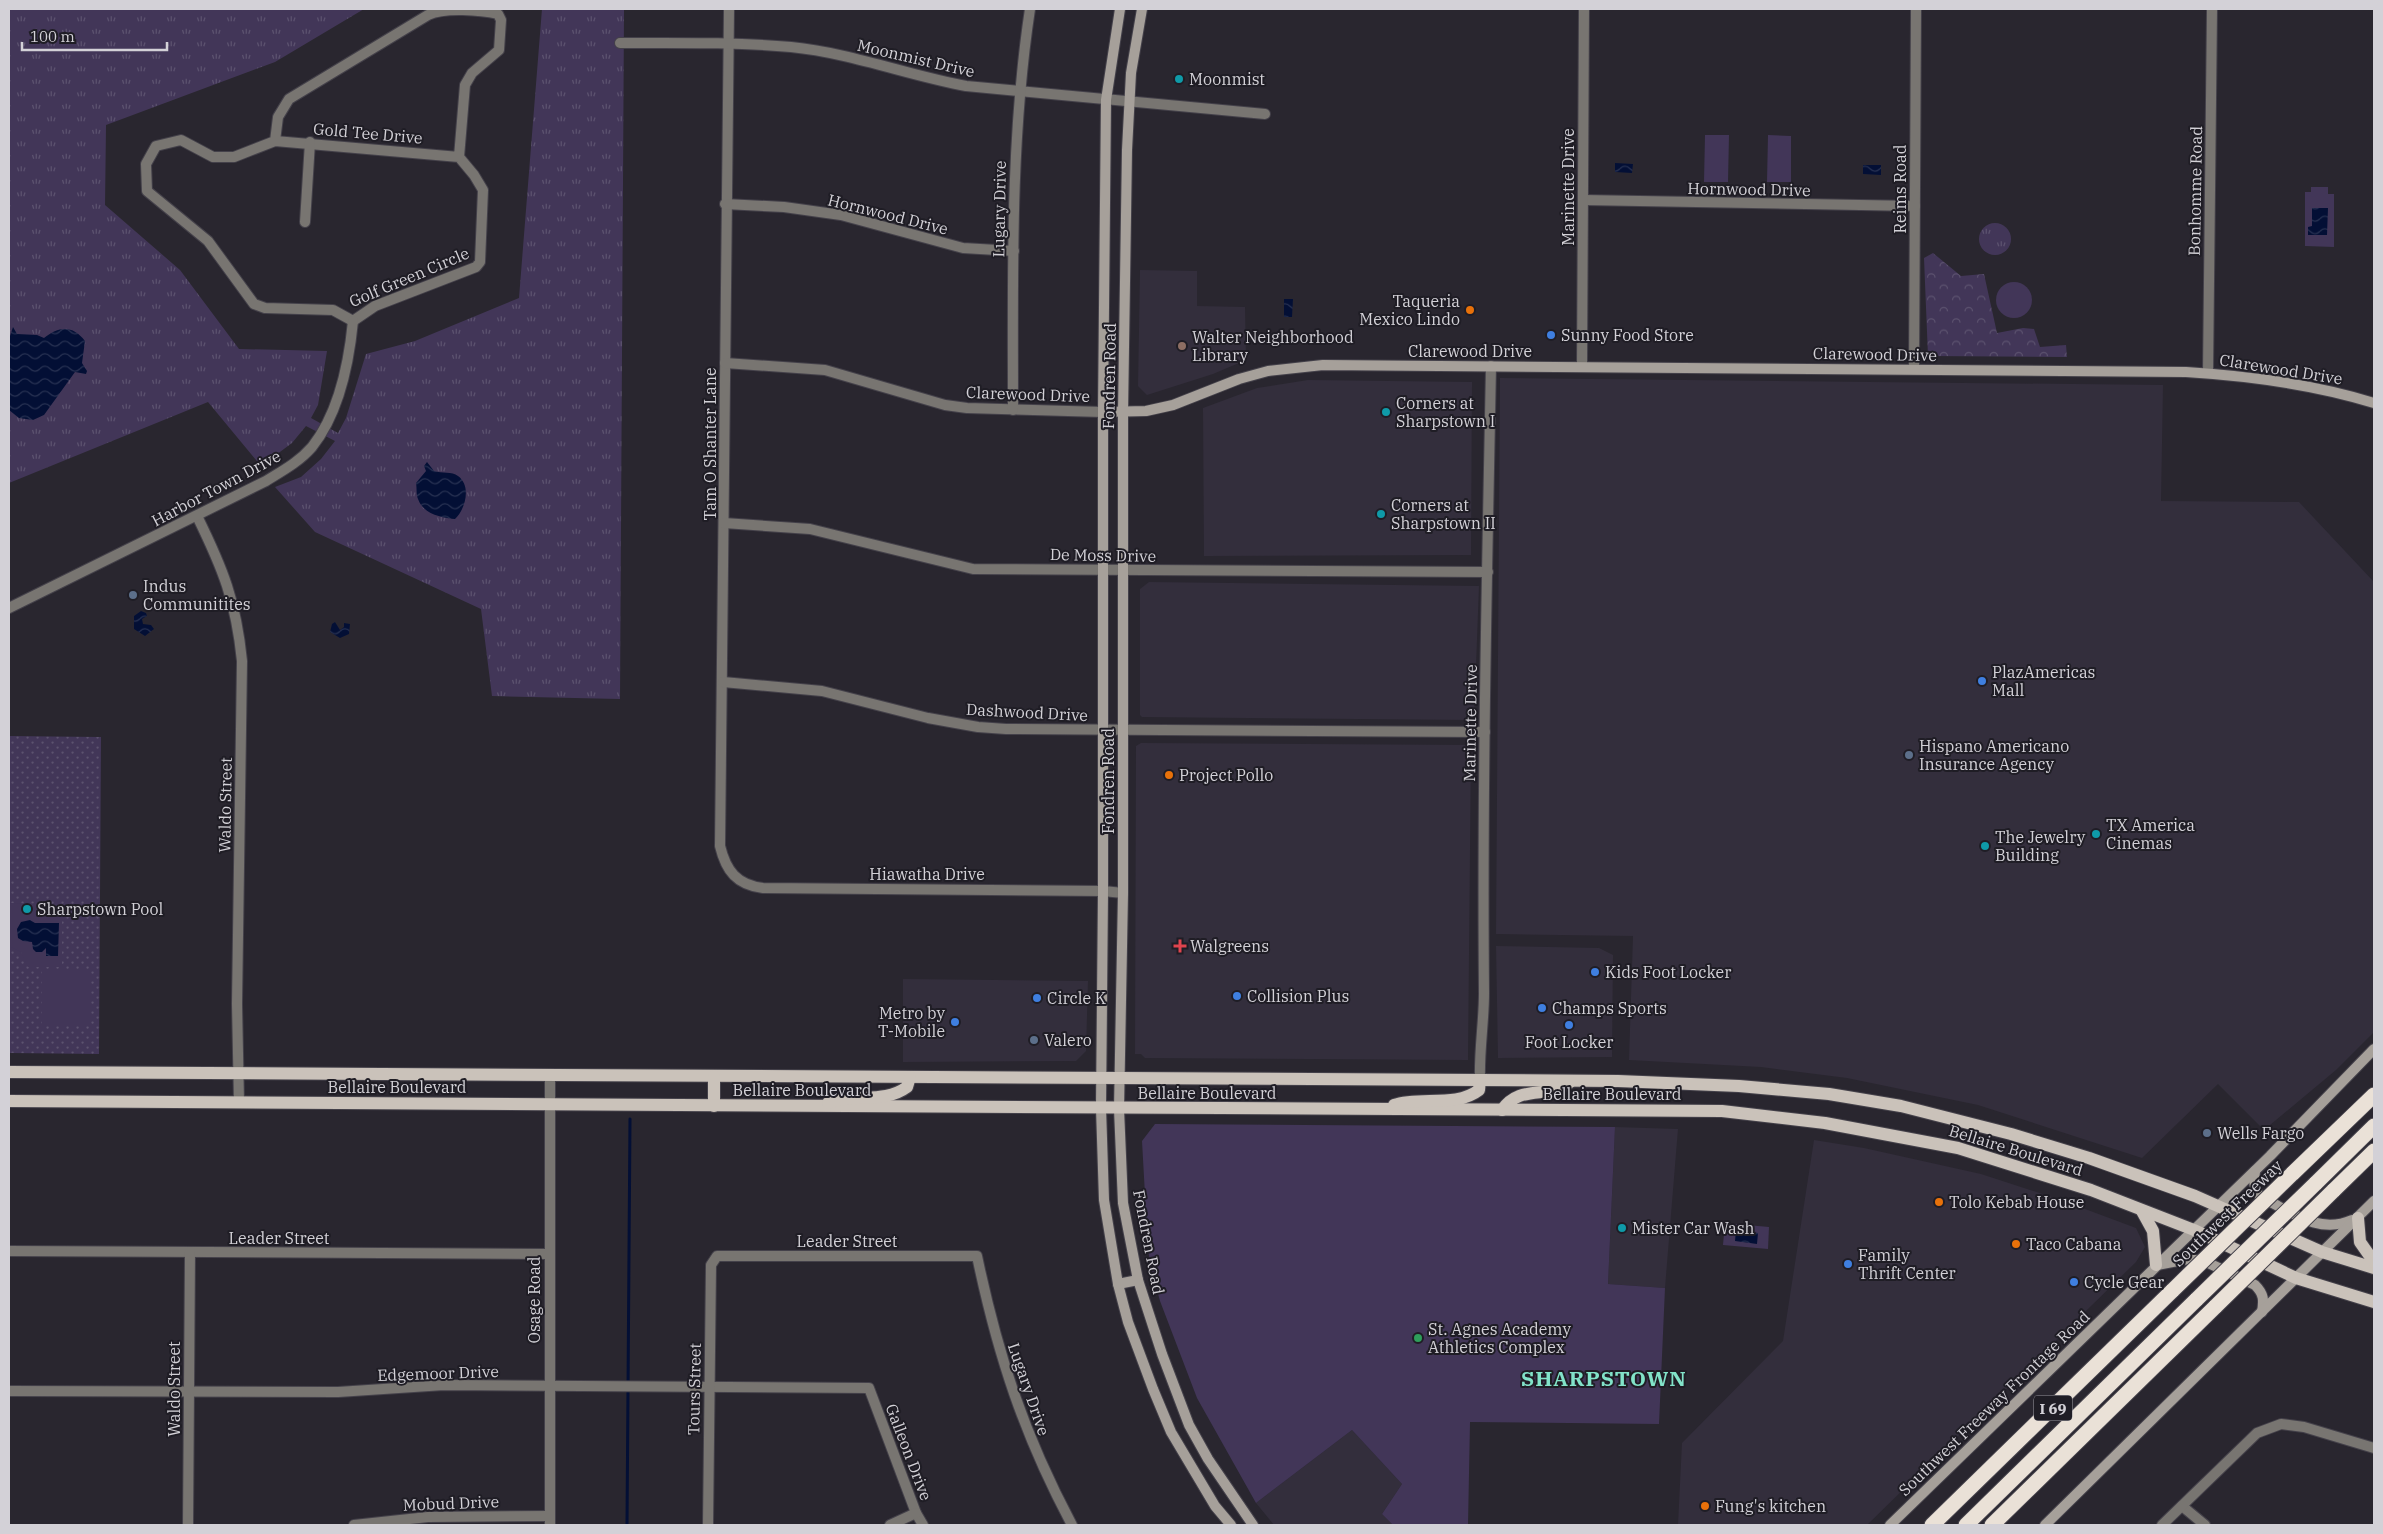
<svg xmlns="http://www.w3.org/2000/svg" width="2383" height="1534" viewBox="0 0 2383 1534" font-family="'IBM Plex Serif',serif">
  <defs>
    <pattern id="grass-tufts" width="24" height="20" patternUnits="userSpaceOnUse" patternTransform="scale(1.25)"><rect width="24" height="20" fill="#423658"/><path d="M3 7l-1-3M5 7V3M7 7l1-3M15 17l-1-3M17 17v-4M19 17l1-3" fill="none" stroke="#5c526f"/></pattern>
    <pattern id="forest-crowns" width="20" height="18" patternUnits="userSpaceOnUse" patternTransform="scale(1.25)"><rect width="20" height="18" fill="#423658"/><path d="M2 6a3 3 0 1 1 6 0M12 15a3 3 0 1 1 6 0" fill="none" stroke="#5c526f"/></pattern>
    <pattern id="park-dots" width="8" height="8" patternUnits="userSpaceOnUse" patternTransform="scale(1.25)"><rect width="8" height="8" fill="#423658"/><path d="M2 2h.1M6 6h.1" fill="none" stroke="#5c526f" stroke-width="1.8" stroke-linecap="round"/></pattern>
    <pattern id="water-waves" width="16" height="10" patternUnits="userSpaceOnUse" patternTransform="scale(1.25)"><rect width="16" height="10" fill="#030f35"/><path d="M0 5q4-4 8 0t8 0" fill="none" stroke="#273152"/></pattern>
  </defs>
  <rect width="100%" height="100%" fill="#29262f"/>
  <!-- built -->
  <g fill="#332e3c">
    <path d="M 1140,270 L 1197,271 L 1197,306 L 1245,307 L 1246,360 L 1213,374 L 1147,395 L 1138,386 Z"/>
    <path d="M 1500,378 L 2163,385 L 2161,501 L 2299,502 L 2374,582 L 2374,1032 L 2336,1070 L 2264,1130 L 2218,1084 L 2142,1158 L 1978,1105 L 1847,1078 L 1761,1067 L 1629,1060 L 1633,936 L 1496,934 Z"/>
    <path d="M 1308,380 L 1472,382 L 1471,555 L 1204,556 L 1203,408 L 1257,388 Z"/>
    <path d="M 1149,582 L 1479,586 L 1474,720 L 1142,717 L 1140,715 L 1140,589 Z"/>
    <path d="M 1141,743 L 1471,745 L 1468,1060 L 1145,1058 L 1141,1054 L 1135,1054 L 1136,746 Z"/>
    <path d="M 1496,946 L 1599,948 L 1613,955 L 1612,1057 L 1498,1058 Z"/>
    <path d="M 903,979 L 1088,981 L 1086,1051 L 1076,1061 L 903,1062 Z"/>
    <path d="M 1615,1127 L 1678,1129 L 1665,1288 L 1608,1284 Z"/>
    <path d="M 1814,1140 L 1864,1148 L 1981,1174 L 2061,1200 L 2136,1228 L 2145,1247 L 2136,1262 L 1867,1525 L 1678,1525 L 1682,1443 L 1783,1341 Z"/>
    <path d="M 1352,1430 L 1402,1484 L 1382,1514 L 1393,1525 L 1274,1525 L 1256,1503 Z"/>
  </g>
  <!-- grass -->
  <g fill="url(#grass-tufts)">
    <path d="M 9,9 L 364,9 L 275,62 L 106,125 L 105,205 L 180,270 L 239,349 L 327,351 L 318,405 L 311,418 L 338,433 L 346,418 L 366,354 L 415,341 L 519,298 L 542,9 L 624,9 L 620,699 L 492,696 L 481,609 L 315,532 L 275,487 L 301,477 L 321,459 L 335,441 L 306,426 L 292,443 L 261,466 L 208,402 L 9,483 Z"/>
    <circle cx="1995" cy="239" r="16"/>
  </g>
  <!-- forest -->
  <path fill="url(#forest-crowns)" d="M 1933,253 L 1961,276 L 1984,274 L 1997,333 L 2023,328 L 2034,329 L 2040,347 L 2066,345 L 2067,357 L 1928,356 L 1924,258 Z"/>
  <!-- park -->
  <path fill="url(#park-dots)" d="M 9,736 L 101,737 L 99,1054 L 9,1053 Z"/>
  <!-- garden -->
  <g fill="#423658">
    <path d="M 1705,135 L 1729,135 L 1728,182 L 1704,182 Z"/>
    <path d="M 1768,135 L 1791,136 L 1791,182 L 1767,182 Z"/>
    <path d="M 2311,187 L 2328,187 L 2328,194 L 2334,194 L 2334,247 L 2305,246 L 2305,192 L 2311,192 Z"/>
    <circle cx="2014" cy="300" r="18"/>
    <path d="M 9,903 L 47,904 L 47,914 L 62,914 L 62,967 L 28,967 L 21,952 L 9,946 Z"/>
    <rect x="42" y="970" width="48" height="55"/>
    <path d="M 1155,1124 L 1615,1127 L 1608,1284 L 1665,1288 L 1659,1424 L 1470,1422 L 1468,1525 L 1393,1525 L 1382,1514 L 1402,1484 L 1352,1430 L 1256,1503 L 1197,1398 L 1160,1301 L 1151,1268 L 1141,1206 L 1145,1195 L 1142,1141 Z"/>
    <path d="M 1725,1223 L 1769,1227 L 1768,1249 L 1723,1245 Z"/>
  </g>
  <!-- water -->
  <g fill="url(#water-waves)">
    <path d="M 1615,163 L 1633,164 L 1632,173 L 1615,172 Z"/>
    <path d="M 1863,165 L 1881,165 L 1881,175 L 1863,174 Z"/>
    <path d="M 2312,208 L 2328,208 L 2327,235 L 2308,235 L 2308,227 L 2312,226 Z"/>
    <path d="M 1284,299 L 1293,299 L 1292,317 L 1284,317 Z"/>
    <path d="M 13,327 L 17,334 L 37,335 L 44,338 C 59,326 73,325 85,341 L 82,363 L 87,371 L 86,374 L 75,372 L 44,415 L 33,420 L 19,418 L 9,410 L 9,339 Z"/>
    <path d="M 427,462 L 434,471 C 442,474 452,471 458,476 C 472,486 465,510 455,519 C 442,518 423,514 418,499 C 416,495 417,488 416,483 L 426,471 L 424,466 Z"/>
    <path d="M 141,611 L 146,613 L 147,616 L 142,619 L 143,624 L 151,625 L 154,629 L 145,636 L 134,629 L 134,616 Z"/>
    <path d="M 335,622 L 340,630 L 344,627 L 344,623 L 350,624 L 349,634 L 340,638 L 330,632 L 332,624 Z"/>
    <path d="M 30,920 L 35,923 L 59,923 L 58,956 L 46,956 L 46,948 L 42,952 L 36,952 L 33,949 L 32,942 L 23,941 L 18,938 L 17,929 L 21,922 Z"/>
    <path d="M 1736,1230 L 1758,1233 L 1757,1244 L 1735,1241 Z"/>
  </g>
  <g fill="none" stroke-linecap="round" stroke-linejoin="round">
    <!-- stream -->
    <path stroke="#030f35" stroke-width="3" d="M 627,1525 L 630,1119"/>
    <defs>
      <g id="street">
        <path d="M 729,9 L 720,846 C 726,871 737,885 763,888 L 1103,891 L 1123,893"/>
        <path d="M 620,43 C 677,43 735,42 791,47 C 851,53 907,75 966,86 L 1265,114"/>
        <path d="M 275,141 L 278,117 L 289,99 L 428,15 C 444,7 481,10 498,14 L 501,20 L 499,50 L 472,73 L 465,85 L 459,157 L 474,175 L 483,190 L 480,262 L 476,267 L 375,306 L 353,321 L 333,310 L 265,308 L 254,304 L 208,241 L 147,191 L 146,164 L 156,146 L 181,140 L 213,157 L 234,157 L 275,141 L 459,157"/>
        <path d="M 1583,200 L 1915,206"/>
        <path d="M 725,204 L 784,207 L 841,215 L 963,248 L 1014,251"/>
        <path d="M 305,222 L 310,142"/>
        <path d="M 725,363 L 825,370 L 945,405 L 967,408 L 1103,412"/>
        <path d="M 1582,366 L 1584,9"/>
        <path d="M 1914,369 L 1916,9"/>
        <path d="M 2208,373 L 2212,9"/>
        <path d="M 1013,410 C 1013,276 1010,141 1030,9"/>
        <path d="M 197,516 C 223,569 236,601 242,661 L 237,1004 L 239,1102"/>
        <path d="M 724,523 L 810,529 L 973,569 L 1488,572"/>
        <path d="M 9,608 L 266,481 C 282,471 299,462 312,447 C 339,413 349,363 353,321"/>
        <path d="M 723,682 L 822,691 L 928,718 L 978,727 L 1006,729 L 1485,732"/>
        <path d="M 1480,1080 C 1479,1050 1484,1022 1484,993 C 1482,784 1487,575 1491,366"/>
        <path d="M 9,1251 L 549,1254"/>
        <path d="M 9,1391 L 338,1392 L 444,1385 L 869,1388 L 916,1513 L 923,1525"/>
        <path d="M 2182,1506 L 2205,1525"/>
        <path d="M 188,1525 L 190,1252"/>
        <path d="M 354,1525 L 428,1517 L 550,1516"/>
        <path d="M 550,1525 L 550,1075"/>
        <path d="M 708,1525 L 711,1265 L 717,1256 L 977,1256 C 998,1356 1024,1435 1072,1525"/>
        <path d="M 890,1525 L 916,1513"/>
        <path d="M 2162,1525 L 2257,1433 L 2281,1424 L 2304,1427 L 2374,1448"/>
      </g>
      <g id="secondary">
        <path d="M 1120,9 L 1106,100 L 1103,412 L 1103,891 L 1101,1108 L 1104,1200 L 1118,1284 L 1128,1322 L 1153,1389 L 1171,1432 L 1215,1506 L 1231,1525"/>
        <path d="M 1142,9 L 1131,73 L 1127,150 L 1123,413 L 1123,893 L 1119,1109 L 1123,1203 L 1138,1280 L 1162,1354 L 1189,1425 L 1208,1459 L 1253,1525"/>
        <path d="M 1103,412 L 1146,411 L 1173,405 L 1239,379 L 1268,371 L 1323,365 L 2186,372 C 2250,376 2313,384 2374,403"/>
        <path d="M 2255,1171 C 2254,1180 2253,1189 2260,1196 C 2265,1200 2273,1203 2278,1206 C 2301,1219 2325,1232 2352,1220"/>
        <path d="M 2157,1265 L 2188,1259 L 2204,1261 L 2255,1285 C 2264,1294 2264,1300 2262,1312"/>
        <path d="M 1118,1284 L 1138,1280"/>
        <path d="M 1890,1525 L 2270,1156 L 2374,1049"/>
        <path d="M 2045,1525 L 2374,1201"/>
      </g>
      <g id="primary">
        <path d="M 9,1072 L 1480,1080 L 1618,1081 L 1739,1086 L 1829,1094 L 1901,1106 L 2011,1134 L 2089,1158 L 2195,1196 L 2322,1252 L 2374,1268"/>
        <path d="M 714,1076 L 714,1106"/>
        <path d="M 9,1101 L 1722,1111 L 1825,1123 L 1958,1148 L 2091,1190 L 2194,1230 L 2296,1278 L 2374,1302"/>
        <path d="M 828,1103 C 856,1093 884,1104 907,1087 L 910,1077"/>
        <path d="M 1394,1105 C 1420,1096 1456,1108 1479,1090 L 1480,1080"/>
        <path d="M 1502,1110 C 1521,1083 1549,1100 1570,1082"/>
        <path d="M 2142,1211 L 2153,1231 L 2156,1265"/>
        <path d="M 2358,1218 L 2360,1242 L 2374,1262"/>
      </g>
      <g id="highway">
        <path d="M 2292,1174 L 2374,1095"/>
        <path d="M 2315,1184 L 2374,1126"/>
        <path d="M 2333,1191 L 2374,1151"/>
        <path d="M 1932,1525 L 2173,1290"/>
        <path d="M 1966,1525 L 2197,1299"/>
        <path d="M 1992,1525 L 2216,1306"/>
      </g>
    </defs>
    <!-- street casing -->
    <use href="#street" stroke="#44414a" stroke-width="12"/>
    <!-- secondary casing -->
    <use href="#secondary" stroke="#44414a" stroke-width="12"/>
    <!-- primary casing -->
    <use href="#primary" stroke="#44414a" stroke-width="14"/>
    <!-- highway casing -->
    <use href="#highway" stroke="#44414a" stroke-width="17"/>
    <!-- street -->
    <use href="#street" stroke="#787571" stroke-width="10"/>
    <!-- secondary -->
    <use href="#secondary" stroke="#a6a09a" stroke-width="10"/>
    <!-- primary -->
    <use href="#primary" stroke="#cac2ba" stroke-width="12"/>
    <!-- highway -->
    <use href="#highway" stroke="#eae1d7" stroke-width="15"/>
    <defs>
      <g id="highway-bridge">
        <path d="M 2173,1290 L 2292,1174"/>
        <path d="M 2197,1299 L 2315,1184"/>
        <path d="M 2216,1306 L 2333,1191"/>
      </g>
    </defs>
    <!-- highway-bridge casing -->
    <use href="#highway-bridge" stroke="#44414a" stroke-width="17" stroke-linecap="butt"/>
    <!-- highway-bridge -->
    <use href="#highway-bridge" stroke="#eae1d7" stroke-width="15"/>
  </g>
  <!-- markers -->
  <g fill="#0f9aa8" stroke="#1f1d25" stroke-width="2">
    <circle cx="1179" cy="79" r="5"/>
    <circle cx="1386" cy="412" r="5"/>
    <circle cx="1381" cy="514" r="5"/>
    <circle cx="2096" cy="834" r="5"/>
    <circle cx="1985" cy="846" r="5"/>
    <circle cx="27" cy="909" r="5"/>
    <circle cx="1622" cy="1228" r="5"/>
  </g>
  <g fill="#e8710a" stroke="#1f1d25" stroke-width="2">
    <circle cx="1470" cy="310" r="5"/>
    <circle cx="1169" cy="775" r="5"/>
    <circle cx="1939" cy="1202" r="5"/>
    <circle cx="2016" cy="1244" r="5"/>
    <circle cx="1705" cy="1506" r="5"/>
  </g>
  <g fill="#3f7fe0" stroke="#1f1d25" stroke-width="2">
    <circle cx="1551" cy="335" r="5"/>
    <circle cx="1982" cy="681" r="5"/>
    <circle cx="1595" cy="972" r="5"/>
    <circle cx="1237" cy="996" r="5"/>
    <circle cx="1037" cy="998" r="5"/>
    <circle cx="1542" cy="1008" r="5"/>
    <circle cx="955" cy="1022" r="5"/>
    <circle cx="1569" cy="1025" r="5"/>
    <circle cx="1848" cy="1264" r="5"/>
    <circle cx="2074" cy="1282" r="5"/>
  </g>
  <circle fill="#8d6e63" stroke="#1f1d25" stroke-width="2" cx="1182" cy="346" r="5"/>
  <g fill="#5c6f8a" stroke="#1f1d25" stroke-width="2">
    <circle cx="133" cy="595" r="5"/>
    <circle cx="1909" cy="755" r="5"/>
    <circle cx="1034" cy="1040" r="5"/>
    <circle cx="2207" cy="1133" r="5"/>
  </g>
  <path fill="#e0444e" stroke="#1f1d25" stroke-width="2" d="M1177.5 938.5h5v5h5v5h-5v5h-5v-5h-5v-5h5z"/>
  <circle fill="#2e9e5b" stroke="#1f1d25" stroke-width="2" cx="1418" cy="1338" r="5"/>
  <g text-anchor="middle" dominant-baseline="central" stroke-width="4" stroke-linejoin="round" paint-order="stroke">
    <!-- shield labels -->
    <rect fill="#1f1d25" stroke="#9d9ba2" stroke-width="1" x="2034" y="1395.5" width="38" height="25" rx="4"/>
    <g font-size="15" font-weight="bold" fill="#d3d1d7">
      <text x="2053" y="1408">I 69</text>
    </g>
    <!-- street labels -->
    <g font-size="16" fill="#d3d1d7" stroke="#1f1d25">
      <text transform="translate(916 58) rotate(13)">Moonmist Drive</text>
      <text transform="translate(368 133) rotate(5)">Gold Tee Drive</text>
      <text transform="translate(1568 187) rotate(-90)">Marinette Drive</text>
      <text transform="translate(1749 189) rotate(1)">Hornwood Drive</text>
      <text transform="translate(1900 189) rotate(-90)">Reims Road</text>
      <text transform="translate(2195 191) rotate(-89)">Bonhomme Road</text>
      <text transform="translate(999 209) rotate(-89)">Lugary Drive</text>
      <text transform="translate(888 214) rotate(14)">Hornwood Drive</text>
      <text transform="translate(409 277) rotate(-23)">Golf Green Circle</text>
      <text x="1470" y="351">Clarewood Drive</text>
      <text transform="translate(1875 354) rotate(1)">Clarewood Drive</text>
      <text transform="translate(2281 369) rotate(9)">Clarewood Drive</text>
      <text transform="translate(1109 376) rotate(-89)">Fondren Road</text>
      <text transform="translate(1028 394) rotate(2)">Clarewood Drive</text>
      <text transform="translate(710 444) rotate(-90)">Tam O Shanter Lane</text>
      <text transform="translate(216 488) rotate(-28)">Harbor Town Drive</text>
      <text transform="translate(1103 555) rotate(1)">De Moss Drive</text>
      <text transform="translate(1027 712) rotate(3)">Dashwood Drive</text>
      <text transform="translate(1470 723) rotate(-89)">Marinette Drive</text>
      <text transform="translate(1108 781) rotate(-90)">Fondren Road</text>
      <text transform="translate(225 805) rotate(-89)">Waldo Street</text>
      <text x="927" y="874">Hiawatha Drive</text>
      <text x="397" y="1087">Bellaire Boulevard</text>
      <text x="802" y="1090">Bellaire Boulevard</text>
      <text x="1207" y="1093">Bellaire Boulevard</text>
      <text x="1612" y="1094">Bellaire Boulevard</text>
      <text transform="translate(2016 1150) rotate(17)">Bellaire Boulevard</text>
      <text transform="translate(2227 1213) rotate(-44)">Southwest Freeway</text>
      <text x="279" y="1238">Leader Street</text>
      <text x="847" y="1241">Leader Street</text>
      <text transform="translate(1149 1242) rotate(79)">Fondren Road</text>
      <text transform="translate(534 1300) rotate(-90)">Osage Road</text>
      <text transform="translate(438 1373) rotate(-2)">Edgemoor Drive</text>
      <text transform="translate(174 1389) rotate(-90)">Waldo Street</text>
      <text transform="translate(694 1389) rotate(-89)">Tours Street</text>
      <text transform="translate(1029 1389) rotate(71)">Lugary Drive</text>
      <text transform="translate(1994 1403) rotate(-44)">Southwest Freeway Frontage Road</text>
      <text transform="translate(909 1452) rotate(69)">Galleon Drive</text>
      <text transform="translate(451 1503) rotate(-2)">Mobud Drive</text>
    </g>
    <!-- poi labels -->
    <g font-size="16" fill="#d3d1d7" stroke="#1f1d25" text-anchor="start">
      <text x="1189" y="79">Moonmist</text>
      <text x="1460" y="301" text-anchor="end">Taqueria<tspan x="1460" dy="18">Mexico Lindo</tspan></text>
      <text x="1561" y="335">Sunny Food Store</text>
      <text x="1192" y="337">Walter Neighborhood<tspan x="1192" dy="18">Library</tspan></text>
      <text x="1396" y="403">Corners at<tspan x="1396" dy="18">Sharpstown I</tspan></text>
      <text x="1391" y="505">Corners at<tspan x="1391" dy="18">Sharpstown II</tspan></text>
      <text x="143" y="586">Indus<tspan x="143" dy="18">Communitites</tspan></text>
      <text x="1992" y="672">PlazAmericas<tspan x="1992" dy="18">Mall</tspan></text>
      <text x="1919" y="746">Hispano Americano<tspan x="1919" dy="18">Insurance Agency</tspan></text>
      <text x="1179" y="775">Project Pollo</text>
      <text x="2106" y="825">TX America<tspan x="2106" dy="18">Cinemas</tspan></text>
      <text x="1995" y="837">The Jewelry<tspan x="1995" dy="18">Building</tspan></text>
      <text x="37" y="909">Sharpstown Pool</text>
      <text x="1190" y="946">Walgreens</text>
      <text x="1605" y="972">Kids Foot Locker</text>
      <text x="1247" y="996">Collision Plus</text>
      <text x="1047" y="998">Circle K</text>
      <text x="1552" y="1008">Champs Sports</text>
      <text x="945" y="1013" text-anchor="end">Metro by<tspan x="945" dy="18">T-Mobile</tspan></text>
      <text x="1044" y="1040">Valero</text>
      <text x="1569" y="1042" text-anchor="middle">Foot Locker</text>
      <text x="2217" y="1133">Wells Fargo</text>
      <text x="1949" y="1202">Tolo Kebab House</text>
      <text x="1632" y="1228">Mister Car Wash</text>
      <text x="2026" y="1244">Taco Cabana</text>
      <text x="1858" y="1255">Family<tspan x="1858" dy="18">Thrift Center</tspan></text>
      <text x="2084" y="1282">Cycle Gear</text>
      <text x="1428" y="1329">St. Agnes Academy<tspan x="1428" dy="18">Athletics Complex</tspan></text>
      <text x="1715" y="1506">Fung's kitchen</text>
    </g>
    <!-- district labels -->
    <g font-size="21" font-weight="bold" letter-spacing="1" fill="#82e3c9" stroke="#1f1d25">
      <text x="1604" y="1378">SHARPSTOWN</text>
    </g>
  </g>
  <!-- border -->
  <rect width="2383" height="1534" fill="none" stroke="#d3d1d7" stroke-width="20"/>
  <!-- scale -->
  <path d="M22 42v8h145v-8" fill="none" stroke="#d3d1d7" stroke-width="2.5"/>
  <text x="30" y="42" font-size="15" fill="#d3d1d7" stroke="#1f1d25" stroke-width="4" paint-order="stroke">100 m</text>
</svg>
